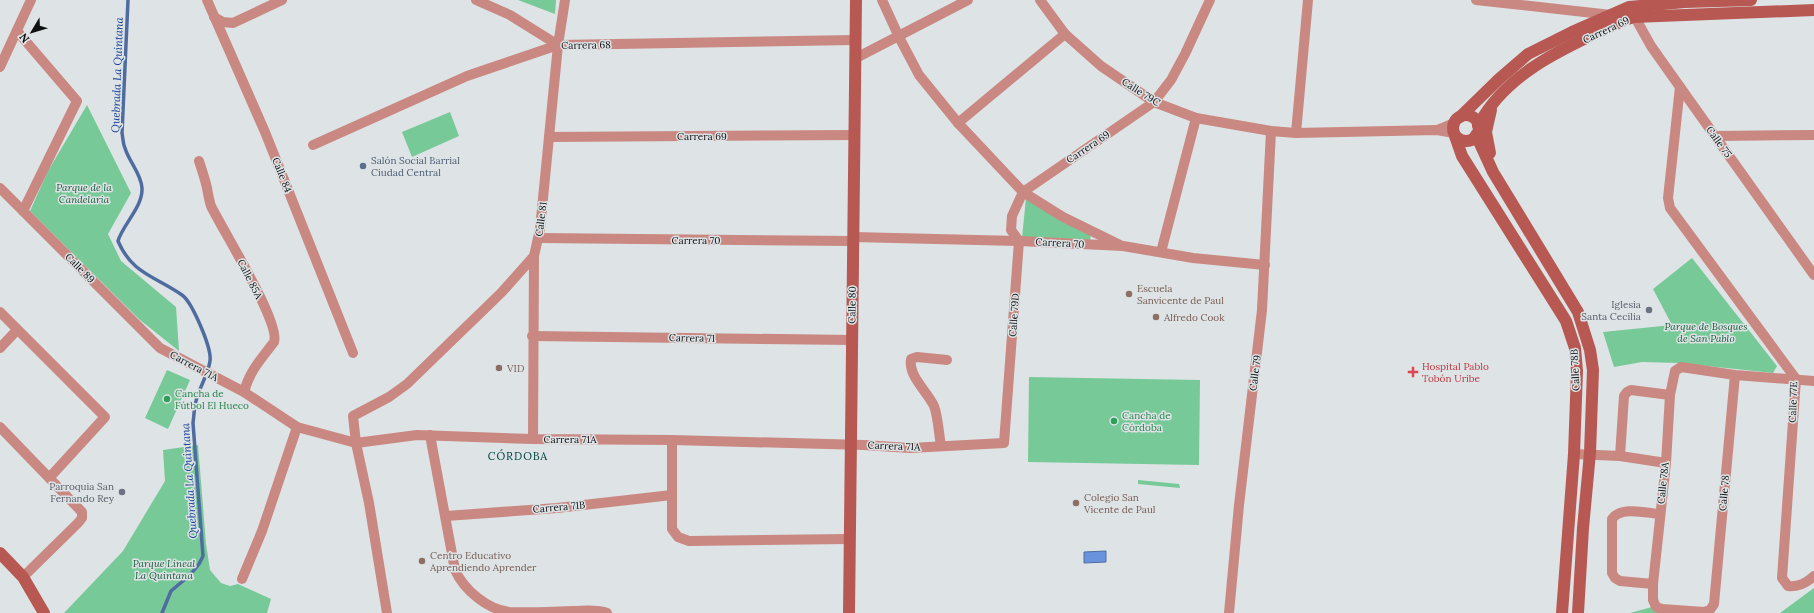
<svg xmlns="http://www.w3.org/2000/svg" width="1814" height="613" viewBox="0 0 1814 613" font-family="Lora,serif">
  <rect width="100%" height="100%" fill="#dee3e6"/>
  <!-- green -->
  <g fill="#78c998">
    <path d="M 518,0 L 556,0 L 555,14 Z"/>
    <path d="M 87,105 L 131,193 L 108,234 L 121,261 L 176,307 L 179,351 L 140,320 L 30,211 L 48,171 Z"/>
    <path d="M 450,112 L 459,136 L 412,157 L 402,132 Z"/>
    <path d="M 1026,198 L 1091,234 L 1090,241 L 1022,238 Z"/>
    <path d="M 1692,258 L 1777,366 L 1773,373 L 1679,363 L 1642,362 L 1614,367 L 1603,332 L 1672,325 L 1653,289 Z"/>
    <path d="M 167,370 L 190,380 L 168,429 L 145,418 Z"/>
    <path d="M 1029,377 L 1200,380 L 1199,465 L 1028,462 Z"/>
    <path d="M 198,445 L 206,544 L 210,570 L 221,583 L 230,586 L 238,584 L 271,599 L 267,613 L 64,613 L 123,551 L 165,481 L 163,450 Z"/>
    <path d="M 1138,480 L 1179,484 L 1180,488 L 1138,484 Z"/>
    <path d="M 1814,588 L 1814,613 L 1780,613 Z"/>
    <path d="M 1652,607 L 1695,613 L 1630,613 Z"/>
  </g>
  <!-- water -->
  <path fill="#6a93de" stroke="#4f6ca0" d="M 1106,551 L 1106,562 L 1084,563 L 1084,552 Z"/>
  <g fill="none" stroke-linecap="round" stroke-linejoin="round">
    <!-- stream -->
    <path stroke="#4f6ca0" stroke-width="3.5" d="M 128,0 L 122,133 C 123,138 123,144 125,148 C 129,162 141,173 142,188 C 143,207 123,224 118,241 C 132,274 155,276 182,295 C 192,302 212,348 210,361 C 208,375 199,388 196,401 C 194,408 194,416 193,423 L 203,556 L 199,564 L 190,575 L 171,591 L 162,613"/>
    <!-- street -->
    <g stroke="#c98881" stroke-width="10">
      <path d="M 207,0 L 265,132 L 353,353"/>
      <path d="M 476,0 L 510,15 L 558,45"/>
      <path d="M 882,0 L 899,37 L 919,75 L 958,123 L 1023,192 L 1063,217 L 1120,245"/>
      <path d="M 1040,0 L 1065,34 L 1101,66 L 1154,102 L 1196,118 L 1271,131 L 1296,133 L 1437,130 L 1454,133"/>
      <path d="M 1476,0 L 1611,15"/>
      <path d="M 1632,12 L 1651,46 L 1680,87 L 1814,275"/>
      <path d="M 214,17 L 223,22 L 233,23 L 282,0"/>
      <path d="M 17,31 L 77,101 L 23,211"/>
      <path d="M 856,58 L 968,0"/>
      <path d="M 0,67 L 31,0"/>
      <path d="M 1680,87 L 1668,198 L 1670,208 L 1796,379 L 1782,578 L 1788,586 C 1799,587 1806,583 1814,576"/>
      <path d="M 958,123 L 1065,34"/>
      <path d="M 1437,130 L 1454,123"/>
      <path d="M 1296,133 L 1308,0"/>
      <path d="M 1715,136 L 1814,135"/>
      <path d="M 549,137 L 855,135"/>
      <path d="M 313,145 L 467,76 L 558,45 L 855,40"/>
      <path d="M 199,161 C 202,170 205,179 207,188 C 208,194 209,200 211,206 C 222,229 281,323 274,342 C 261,359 249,372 244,392"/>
      <path d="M 0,188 L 160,348 L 244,392 L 297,427 L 356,443 L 417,435 L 533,439 L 672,440 L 864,445 L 910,448 L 1004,443 L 1019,241 L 1011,230 L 1012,216 L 1023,192 L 1154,102 L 1171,80 L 1185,54 L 1210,0"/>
      <path d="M 853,237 L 1019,241 L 1123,246 L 1193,258 L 1265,265"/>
      <path d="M 539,238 L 853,241"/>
      <path d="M 1161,252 L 1196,118"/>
      <path d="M 0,312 L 105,417 L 50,477"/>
      <path d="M 532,336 L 852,340"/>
      <path d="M 0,348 L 17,330"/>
      <path d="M 1735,375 L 1714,604 L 1710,610 L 1704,612 L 1662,609 L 1656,607 L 1653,600 L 1653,584 L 1666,463 L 1670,395 L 1675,371 L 1681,367 L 1735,375 L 1814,381"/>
      <path d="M 0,427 L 82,512 L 82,518 L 78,523 L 23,577"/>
      <path d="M 430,435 L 455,570 C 464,590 487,609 509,612 C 530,613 552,612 573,611 C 584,611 597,609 607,613"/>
      <path d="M 533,439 L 534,256 L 540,229 L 558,45 L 565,0"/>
      <path d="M 672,440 L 672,529 L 678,537 L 689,541 L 849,539"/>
      <path d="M 941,446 C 939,435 938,416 934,406 C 927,391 908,376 911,359 L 917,357 L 947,360"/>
      <path d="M 1574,454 L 1620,456 L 1666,463"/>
      <path d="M 1620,456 L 1624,396 L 1627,392 L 1631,390 L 1670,395"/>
      <path d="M 446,516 L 557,508 L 672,495"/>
      <path d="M 242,579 L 262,531 L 297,427"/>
      <path d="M 1653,584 L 1620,581 L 1615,578 L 1612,573 L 1612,519 C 1621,506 1646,513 1660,514"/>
      <path d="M 387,613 L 369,503 L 356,443 L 353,416 L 389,397 L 407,384 L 501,293 L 534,256"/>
      <path d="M 1229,613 L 1239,505 L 1262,310 L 1271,131"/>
    </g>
    <!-- secondary -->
    <g stroke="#b75952" stroke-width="12">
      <circle cx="1466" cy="128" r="13"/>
      <path d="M 1460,117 L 1499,79 L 1528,54 L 1572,32 L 1629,7 L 1685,2 L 1751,0"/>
      <path d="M 1478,126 C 1507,70 1570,46 1624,20 L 1634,17 L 1814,10"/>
      <path d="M 1476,135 L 1493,172 L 1578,312 L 1590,350 L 1593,370 L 1590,453 L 1583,528 L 1578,613"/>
      <path d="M 1455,136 L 1462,156 L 1566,321 L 1575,348 L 1577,371 L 1574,454 L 1562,613"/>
      <path d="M 1490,153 L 1486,132 L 1491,110"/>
      <path d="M 0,553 L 23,577 L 44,613"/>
      <path d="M 849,613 L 856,0"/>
    </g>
  </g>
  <!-- markers -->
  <circle fill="#5c6f8a" stroke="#dee3e6" stroke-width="1.5" cx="363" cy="166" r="4"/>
  <g fill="#8d6e63" stroke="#dee3e6" stroke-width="1.5">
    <circle cx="1129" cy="294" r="4"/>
    <circle cx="1156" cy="317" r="4"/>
    <circle cx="499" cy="368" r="4"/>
    <circle cx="1076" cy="503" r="4"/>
    <circle cx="422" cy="561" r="4"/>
  </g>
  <g fill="#6b7280" stroke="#dee3e6" stroke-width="1.5">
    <circle cx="1649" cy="310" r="4"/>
    <circle cx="122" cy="492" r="4"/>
  </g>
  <path fill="#e0444e" stroke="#dee3e6" stroke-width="1.5" d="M1411 366h4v4h4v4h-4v4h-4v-4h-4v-4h4z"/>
  <g fill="#2e9e5b" stroke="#dee3e6" stroke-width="1.5">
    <circle cx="167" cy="399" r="4"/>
    <circle cx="1114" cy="421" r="4"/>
  </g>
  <g text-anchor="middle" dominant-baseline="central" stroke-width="3" stroke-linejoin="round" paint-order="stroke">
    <!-- street labels -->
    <g font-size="10" fill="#0f1011" stroke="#dee3e6">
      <text transform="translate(1606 30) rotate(-25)">Carrera 69</text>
      <text transform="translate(586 45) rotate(-1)">Carrera 68</text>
      <text transform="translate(1141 92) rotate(32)">Calle 79C</text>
      <text x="702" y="136">Carrera 69</text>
      <text transform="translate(1719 142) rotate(54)">Calle 75</text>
      <text transform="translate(1088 147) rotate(-34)">Carrera 69</text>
      <text transform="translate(282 175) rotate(68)">Calle 84</text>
      <text transform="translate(541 219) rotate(-83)">Calle 81</text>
      <text x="696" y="240">Carrera 70</text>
      <text transform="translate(1060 243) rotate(3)">Carrera 70</text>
      <text transform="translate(80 268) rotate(45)">Calle 89</text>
      <text transform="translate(250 279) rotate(63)">Calle 85A</text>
      <text transform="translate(852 305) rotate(-89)">Calle 80</text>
      <text transform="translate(1014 315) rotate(-86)">Calle 79D</text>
      <text transform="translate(692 338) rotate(1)">Carrera 71</text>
      <text transform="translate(194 366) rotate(28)">Carrera 71A</text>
      <text transform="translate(1575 370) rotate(-93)">Calle 78B</text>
      <text transform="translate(1255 373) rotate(-83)">Calle 79</text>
      <text transform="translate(1793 402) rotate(-88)">Calle 77E</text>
      <text x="570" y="439">Carrera 71A</text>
      <text transform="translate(894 446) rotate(2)">Carrera 71A</text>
      <text transform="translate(1663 483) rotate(-84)">Calle 78A</text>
      <text transform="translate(1724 493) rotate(-85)">Calle 78</text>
      <text transform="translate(559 507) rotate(-5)">Carrera 71B</text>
    </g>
    <!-- service labels -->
    <g font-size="10" fill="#4e5e75" stroke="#dee3e6" text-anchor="start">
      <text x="371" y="160">Salón Social Barrial<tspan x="371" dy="12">Ciudad Central</tspan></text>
    </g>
    <!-- park labels -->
    <g font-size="10" font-style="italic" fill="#165b38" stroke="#dee3e6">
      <text x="84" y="187">Parque de la<tspan x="84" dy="12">Candelaria</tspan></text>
      <text x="1706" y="326">Parque de Bosques<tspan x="1706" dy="12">de San Pablo</tspan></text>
      <text x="164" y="563">Parque Lineal<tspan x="164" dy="12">La Quintana</tspan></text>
    </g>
    <!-- education labels -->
    <g font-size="10" fill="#785e54" stroke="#dee3e6" text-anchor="start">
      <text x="1137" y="288">Escuela<tspan x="1137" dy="12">Sanvicente de Paul</tspan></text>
      <text x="1164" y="317">Alfredo Cook</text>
      <text x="507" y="368">VID</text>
      <text x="1084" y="497">Colegio San<tspan x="1084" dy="12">Vicente de Paul</tspan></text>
      <text x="430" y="555">Centro Educativo<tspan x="430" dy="12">Aprendiendo Aprender</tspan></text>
    </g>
    <!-- worship labels -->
    <g font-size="10" fill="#5b616d" stroke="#dee3e6" text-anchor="end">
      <text x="1641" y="304">Iglesia<tspan x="1641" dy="12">Santa Cecilia</tspan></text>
      <text x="114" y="486">Parroquia San<tspan x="114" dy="12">Fernando Rey</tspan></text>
    </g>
    <!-- health labels -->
    <g font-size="10" fill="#be3a42" stroke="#dee3e6" text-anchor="start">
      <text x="1422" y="366">Hospital Pablo<tspan x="1422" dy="12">Tobón Uribe</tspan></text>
    </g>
    <!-- leisure labels -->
    <g font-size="10" fill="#27864d" stroke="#dee3e6" text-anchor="start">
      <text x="175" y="393">Cancha de<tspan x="175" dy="12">Fútbol El Hueco</tspan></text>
      <text x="1122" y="415">Cancha de<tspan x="1122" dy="12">Córdoba</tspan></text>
    </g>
    <!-- water labels -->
    <g font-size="11" font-style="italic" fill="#113f96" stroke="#dee3e6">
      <text transform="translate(117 75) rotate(-88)">Quebrada La Quintana</text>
      <text transform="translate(189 481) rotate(-94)">Quebrada La Quintana</text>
    </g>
    <!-- neighbourhood labels -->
    <g font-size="11" letter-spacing="1" fill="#034541" stroke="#dee3e6">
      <text x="518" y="456">CÓRDOBA</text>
    </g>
  </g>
  <!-- north arrow -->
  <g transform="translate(32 32) rotate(232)" stroke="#dee3e6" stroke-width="3" paint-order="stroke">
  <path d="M0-3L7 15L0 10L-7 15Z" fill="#0f1011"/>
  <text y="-6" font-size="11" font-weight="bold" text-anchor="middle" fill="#0f1011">N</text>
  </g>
</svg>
